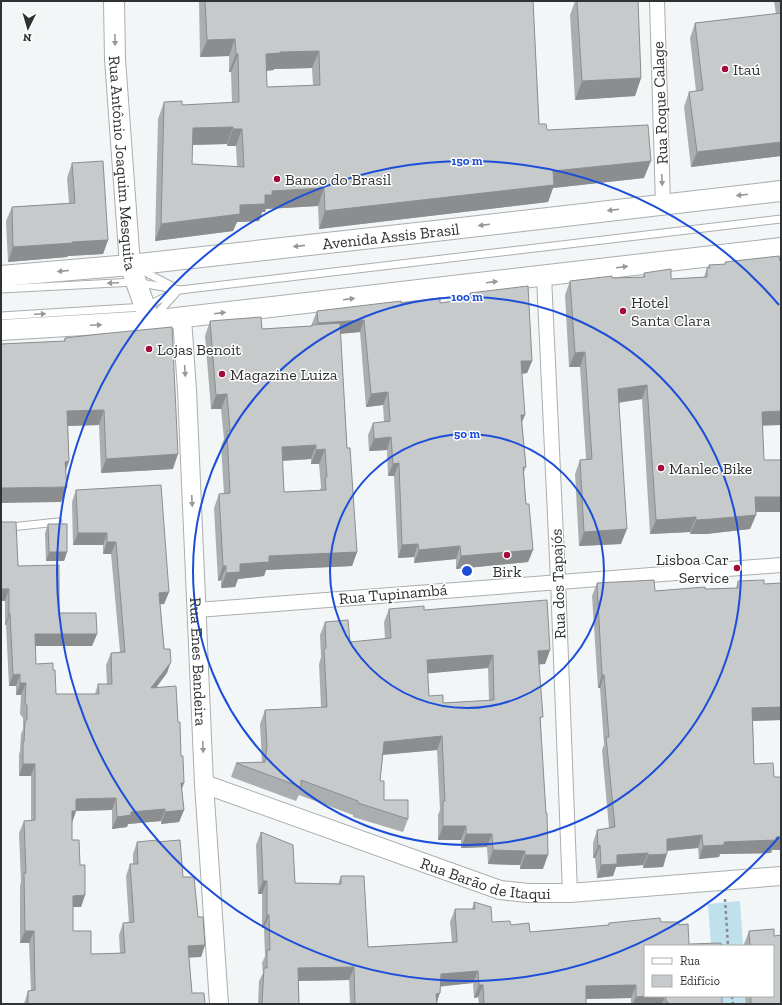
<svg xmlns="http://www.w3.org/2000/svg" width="782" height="1005" viewBox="0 0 782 1005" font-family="'Zilla Slab',serif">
  <rect width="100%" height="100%" fill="#f2f6f7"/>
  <!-- green -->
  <g fill="#bfe0ed">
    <path d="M 740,901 L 743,946 L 711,946 L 708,904 Z"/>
    <path d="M 715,996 L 747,996 L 748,1004 L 716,1004 Z"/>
  </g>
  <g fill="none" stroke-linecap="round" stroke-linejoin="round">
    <defs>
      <g id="service">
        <path d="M 139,269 L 172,286"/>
        <path d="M 1,289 L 135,282 L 180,290 L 781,219"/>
        <path d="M 1,316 L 145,307 L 179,290"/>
        <path d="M 155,316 L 175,294"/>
        <path d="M 1,528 L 58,522"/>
      </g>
      <g id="minor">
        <path d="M 657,1 L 663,204"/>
        <path d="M 544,276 L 558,581 L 570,893"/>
        <path d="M 197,610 L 781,565"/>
      </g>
      <g id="tertiary">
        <path id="s1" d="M 182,318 L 187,390 L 204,784 L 219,1004"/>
        <path id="s2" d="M 204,784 L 500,890 L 528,893 L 570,893 L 781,876"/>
      </g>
      <g id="secondary">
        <path id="s3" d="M 114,1 L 115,59 L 130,265 L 150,321"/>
        <path id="s4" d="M 1,276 L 130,265 L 435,231 L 781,191"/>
        <path d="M 1,330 L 150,321 L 781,248"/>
      </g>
    </defs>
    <!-- service casing -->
    <use href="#service" stroke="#abaeb0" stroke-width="9"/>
    <!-- minor casing -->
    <use href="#minor" stroke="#abaeb0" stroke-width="16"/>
    <!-- tertiary casing -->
    <use href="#tertiary" stroke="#abaeb0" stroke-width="20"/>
    <!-- secondary casing -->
    <use href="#secondary" stroke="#abaeb0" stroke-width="22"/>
    <!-- path -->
    <g stroke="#898b8c" stroke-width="2.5" stroke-dasharray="3 3" stroke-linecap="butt">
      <path d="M 725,899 L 728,946"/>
      <path d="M 732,996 L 733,1004"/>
    </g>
    <!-- service -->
    <use href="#service" stroke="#fff" stroke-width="7"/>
    <!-- minor -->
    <use href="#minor" stroke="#fff" stroke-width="14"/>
    <!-- tertiary -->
    <use href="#tertiary" stroke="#fff" stroke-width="18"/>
    <!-- secondary -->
    <use href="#secondary" stroke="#fff" stroke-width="20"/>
  </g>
  <!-- wall -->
  <g fill="#aaaeaf" fill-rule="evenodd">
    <path d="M 199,1 L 533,1 L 539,124 L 547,130 L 644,178 L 553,188 L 548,202 L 319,229 L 318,206 L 266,209 L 265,212 L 262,212 L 259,221 L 237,222 L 233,231 L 155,241 L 158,119 L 164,102 L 182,105 L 232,103 L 231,72 L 229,72 L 229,56 L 200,57 ZM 312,68 L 313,85 L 267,87 L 266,71 L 274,70 L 274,69 ZM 227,144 L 227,146 L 236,146 L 237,167 L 192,164 L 192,145 Z"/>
    <path d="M 575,1 L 638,1 L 641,78 L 635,96 L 575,100 L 570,15 Z"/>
    <path d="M 774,1 L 781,1 L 781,156 L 691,167 L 684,107 L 689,92 L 696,91 L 690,38 L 695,23 L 776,14 Z"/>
    <path d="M 72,163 L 108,240 L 103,254 L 68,256 L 67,257 L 8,262 L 6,221 L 12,207 L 69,203 L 67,178 Z"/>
    <path d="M 725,262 L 763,426 L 756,515 L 750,529 L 706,534 L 690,534 L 690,532 L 650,534 L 642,399 L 619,403 L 621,544 L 579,546 L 575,474 L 580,460 L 586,459 L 580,367 L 569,367 L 565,295 L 570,281 L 643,277 L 644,273 L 671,279 L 704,277 L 707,268 L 708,268 L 709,265 L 725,264 Z"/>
    <path d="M 470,293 L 532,361 L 527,373 L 522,374 L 522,423 L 526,467 L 524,472 L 526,504 L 533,550 L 528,562 L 456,569 L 456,559 L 414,563 L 414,557 L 398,558 L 394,476 L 388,476 L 387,450 L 369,451 L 368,435 L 373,423 L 384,422 L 383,405 L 366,407 L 360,332 L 340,334 L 347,448 L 357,552 L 352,566 L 266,570 L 264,576 L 238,579 L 235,587 L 221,588 L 221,580 L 218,581 L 214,508 L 219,494 L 224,494 L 221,446 L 224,439 L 221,409 L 211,409 L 205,336 L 210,321 L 262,329 L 311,326 L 317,311 L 401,303 L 440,303 L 467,300 ZM 311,459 L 311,464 L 319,464 L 321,487 L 320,490 L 284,492 L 282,461 Z"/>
    <path d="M 65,338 L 173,469 L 101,473 L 99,425 L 68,426 L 69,461 L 66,471 L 61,502 L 64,341 Z"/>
    <path d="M 76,490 L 169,592 L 164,604 L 160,604 L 167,673 L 156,687 L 182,790 L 184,810 L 179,822 L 161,824 L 161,821 L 128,824 L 127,827 L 112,829 L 112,810 L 76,811 L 72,822 L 72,840 L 80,865 L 85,895 L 81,907 L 73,907 L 73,931 L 91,954 L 120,953 L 119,935 L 123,923 L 129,923 L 126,876 L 130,864 L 133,864 L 133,854 L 137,842 L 157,842 L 183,877 L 198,917 L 205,945 L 201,957 L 189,957 L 192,993 L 205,1004 L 24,1004 L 28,991 L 31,991 L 29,943 L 20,943 L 20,885 L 21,882 L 19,833 L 24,821 L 31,820 L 31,776 L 19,776 L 19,754 L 20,751 L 21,734 L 23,729 L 23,718 L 20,714 L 21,695 L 16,695 L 16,686 L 9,686 L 6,625 L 5,625 L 5,601 L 1,601 L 1,522 L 18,566 L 59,613 L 97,634 L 92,646 L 35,646 L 36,664 L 53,670 L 56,694 L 95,694 L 98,684 L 107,684 L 106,665 L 111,653 L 120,652 L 111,554 L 103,554 L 103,545 L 73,545 L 72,502 Z"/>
    <path d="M 48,524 L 67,552 L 64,561 L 46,561 L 45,533 Z"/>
    <path d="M 738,581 L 764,584 L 781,583 L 781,720 L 753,721 L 754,764 L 772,850 L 771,853 L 720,854 L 719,857 L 699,859 L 698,848 L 667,851 L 663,867 L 643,868 L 643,865 L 616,867 L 613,876 L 597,878 L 595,858 L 593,858 L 593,843 L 597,830 L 609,828 L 602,750 L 604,745 L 600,688 L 598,688 L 592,596 L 597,583 L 655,591 L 736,588 Z"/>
    <path d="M 389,609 L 424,610 L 550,650 L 545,664 L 539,664 L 541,722 L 543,869 L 520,869 L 520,865 L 488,864 L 487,847 L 461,848 L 461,840 L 438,840 L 438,815 L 440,810 L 437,750 L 383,755 L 380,781 L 384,800 L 408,819 L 403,832 L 353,817 L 353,815 L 299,795 L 296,801 L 231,777 L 236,763 L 262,762 L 260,724 L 265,710 L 321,707 L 319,664 L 321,657 L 320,635 L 325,622 L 350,642 L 385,639 L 384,622 ZM 488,668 L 489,700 L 443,703 L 429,696 L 427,673 Z"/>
    <path d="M 261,832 L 295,883 L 338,884 L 341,876 L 368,947 L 452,942 L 450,922 L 455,909 L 472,909 L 474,902 L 492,922 L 511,925 L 530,932 L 608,925 L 609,923 L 645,996 L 724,996 L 722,996 L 722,1004 L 631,1004 L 631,998 L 586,999 L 586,1004 L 479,1004 L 478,997 L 474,998 L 473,983 L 440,986 L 437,1004 L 350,1004 L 349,980 L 299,981 L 299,1004 L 258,1004 L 259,981 L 263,973 L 262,963 L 265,956 L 264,928 L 262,928 L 262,894 L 258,894 L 256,845 Z"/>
    <path d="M 774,929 L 774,936 L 781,935 L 781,1004 L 746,1004 L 745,996 L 773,996 L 773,946 L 744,946 L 744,944 L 749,931 Z"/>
  </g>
  <!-- shaded-wall -->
  <g fill="#8b8d8e">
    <path d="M 235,39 L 229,56 L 200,57 L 207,40 Z"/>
    <path d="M 319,51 L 312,68 L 274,69 L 274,70 L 260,71 L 266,54 L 280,52 Z"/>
    <path d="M 236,54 L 238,54 L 231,72 L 229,72 Z"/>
    <path d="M 641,78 L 635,96 L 575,100 L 582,81 Z"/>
    <path d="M 233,127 L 227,144 L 187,145 L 193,128 Z"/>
    <path d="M 233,129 L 242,129 L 236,146 L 227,146 Z"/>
    <path d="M 781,142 L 781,156 L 691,167 L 697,152 Z"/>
    <path d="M 651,161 L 644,178 L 553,188 L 548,202 L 319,229 L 325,211 L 553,171 Z"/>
    <path d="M 324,188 L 318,206 L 266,209 L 265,212 L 262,212 L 259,221 L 237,222 L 233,231 L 155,241 L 161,224 L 240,205 L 272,191 Z"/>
    <path d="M 108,240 L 103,254 L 68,256 L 67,257 L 8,262 L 13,247 L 72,242 Z"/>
    <path d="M 364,320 L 360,332 L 313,336 L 318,323 Z"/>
    <path d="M 585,352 L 580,367 L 569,367 L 575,353 Z"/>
    <path d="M 521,361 L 532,361 L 527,373 L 516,374 Z"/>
    <path d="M 647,385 L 642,399 L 613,403 L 618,389 Z"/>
    <path d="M 388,392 L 383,405 L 366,407 L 371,394 Z"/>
    <path d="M 227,394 L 221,409 L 211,409 L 216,395 Z"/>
    <path d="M 104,410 L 99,425 L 62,426 L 67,411 Z"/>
    <path d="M 781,411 L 781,425 L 757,426 L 762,412 Z"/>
    <path d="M 521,415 L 525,415 L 520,427 Z"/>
    <path d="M 391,437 L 387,450 L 369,451 L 374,439 Z"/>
    <path d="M 316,445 L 311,459 L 277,461 L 282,447 Z"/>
    <path d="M 325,449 L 319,464 L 311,464 L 316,450 Z"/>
    <path d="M 178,454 L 173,469 L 101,473 L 106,459 Z"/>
    <path d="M 69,461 L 64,476 L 65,462 Z"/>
    <path d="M 399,463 L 394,476 L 388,476 L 393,464 Z"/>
    <path d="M 67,487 L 61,502 L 1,503 L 1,488 Z"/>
    <path d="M 755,497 L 781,497 L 781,512 L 749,512 Z"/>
    <path d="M 756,515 L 750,529 L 706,534 L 690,534 L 696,520 Z"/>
    <path d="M 696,517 L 690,532 L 650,534 L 656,520 Z"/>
    <path d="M 627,529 L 621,544 L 579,546 L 584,532 Z"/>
    <path d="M 78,533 L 107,533 L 103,545 L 73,545 Z"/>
    <path d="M 107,542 L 116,542 L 111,554 L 103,554 Z"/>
    <path d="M 418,544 L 414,557 L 398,558 L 402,545 Z"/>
    <path d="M 460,546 L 456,559 L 414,563 L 419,550 Z"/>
    <path d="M 533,550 L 528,562 L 456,569 L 461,556 Z"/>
    <path d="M 49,552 L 67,552 L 64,561 L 46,561 Z"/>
    <path d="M 357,552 L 352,566 L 266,570 L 264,576 L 238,579 L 235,587 L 221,588 L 226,573 L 240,564 L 269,556 Z"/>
    <path d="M 223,566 L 226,566 L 221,580 L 218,581 Z"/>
    <path d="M 1,589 L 9,589 L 5,601 L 1,601 Z"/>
    <path d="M 169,592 L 164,604 L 154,605 L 159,593 Z"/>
    <path d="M 9,613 L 10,613 L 6,625 L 5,625 Z"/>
    <path d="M 35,634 L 97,634 L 92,646 L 30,646 Z"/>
    <path d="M 550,650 L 545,664 L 533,665 L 538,651 Z"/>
    <path d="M 493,655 L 488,668 L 422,674 L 427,660 Z"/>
    <path d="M 171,662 L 167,673 L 147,700 L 151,688 Z"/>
    <path d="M 20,674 L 16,686 L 9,686 L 13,675 Z"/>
    <path d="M 602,675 L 604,675 L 600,688 L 598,688 Z"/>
    <path d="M 20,683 L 26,683 L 21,695 L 16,695 Z"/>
    <path d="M 781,707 L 781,720 L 748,721 L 752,708 Z"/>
    <path d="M 442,736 L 437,750 L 379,755 L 384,742 Z"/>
    <path d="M 23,764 L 35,764 L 31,776 L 19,776 Z"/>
    <path d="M 181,783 L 184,783 L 180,795 Z"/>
    <path d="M 116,798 L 112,810 L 72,811 L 76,799 Z"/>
    <path d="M 165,809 L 161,821 L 128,824 L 127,827 L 112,829 L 117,817 L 131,812 Z"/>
    <path d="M 184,810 L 179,822 L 161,824 L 165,812 Z"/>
    <path d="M 72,811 L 76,811 L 72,823 Z"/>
    <path d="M 443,826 L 466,826 L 461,840 L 438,840 Z"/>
    <path d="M 466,834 L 492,834 L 487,847 L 461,848 Z"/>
    <path d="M 702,835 L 698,848 L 662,851 L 667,839 Z"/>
    <path d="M 781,837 L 781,850 L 772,850 L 771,853 L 720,854 L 719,857 L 699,859 L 703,846 L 724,842 Z"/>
    <path d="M 600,845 L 595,858 L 593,858 L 598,846 Z"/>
    <path d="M 493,850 L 525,851 L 520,865 L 488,864 Z"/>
    <path d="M 648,853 L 643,865 L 616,867 L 613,876 L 597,878 L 601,865 L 617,855 Z"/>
    <path d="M 667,854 L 663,867 L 643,868 L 648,855 Z"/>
    <path d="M 525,855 L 548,855 L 543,869 L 520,869 Z"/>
    <path d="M 263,881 L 267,881 L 262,894 L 258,894 Z"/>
    <path d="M 85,895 L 81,907 L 68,907 L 73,896 Z"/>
    <path d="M 267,915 L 269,915 L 264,928 L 262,928 Z"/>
    <path d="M 25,931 L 34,931 L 29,943 L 20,943 Z"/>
    <path d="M 205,945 L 201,957 L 184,958 L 188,946 Z"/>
    <path d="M 354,967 L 349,980 L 294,981 L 298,968 Z"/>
    <path d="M 478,971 L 473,983 L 436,987 L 441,974 Z"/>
    <path d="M 479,985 L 483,985 L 478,997 L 474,998 Z"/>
    <path d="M 636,985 L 631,998 L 581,999 L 586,986 Z"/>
    <path d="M 440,993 L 436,1004 L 436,994 Z"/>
    <path d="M 646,996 L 665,996 L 662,1004 L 633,1004 L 636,997 Z"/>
  </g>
  <!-- building -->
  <g fill="#c6cacb" stroke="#8b8d8e" fill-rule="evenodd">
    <path d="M 205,1 L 533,1 L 539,124 L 546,124 L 547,130 L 648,125 L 651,161 L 553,171 L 554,185 L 325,211 L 324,188 L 272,191 L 272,195 L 265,195 L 265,204 L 240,205 L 240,214 L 161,224 L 164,102 L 182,101 L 182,105 L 239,102 L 238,54 L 236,54 L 235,39 L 207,40 ZM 319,51 L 320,85 L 267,87 L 266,54 L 280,53 L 280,52 ZM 233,127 L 233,129 L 242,129 L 244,167 L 192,164 L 193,128 Z"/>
    <path d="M 577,1 L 638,1 L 641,78 L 582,81 Z"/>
    <path d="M 781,13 L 781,142 L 697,152 L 689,92 L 703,90 L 695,23 Z"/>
    <path d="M 103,161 L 108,240 L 72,242 L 73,243 L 13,247 L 12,207 L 75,203 L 72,163 Z"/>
    <path d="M 779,256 L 780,261 L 781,261 L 781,411 L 762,412 L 764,460 L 781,460 L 781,497 L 755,497 L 756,515 L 712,519 L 696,520 L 696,517 L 656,520 L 647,385 L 618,389 L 627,529 L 584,532 L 580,460 L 592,459 L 585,352 L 575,353 L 570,281 L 612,276 L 612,278 L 645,277 L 644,273 L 671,269 L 671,279 L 707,277 L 707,268 L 710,268 L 709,265 L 726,264 L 725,262 Z"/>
    <path d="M 528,286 L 532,361 L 521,361 L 525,415 L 521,415 L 526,467 L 523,467 L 526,504 L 529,504 L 533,550 L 461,556 L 460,546 L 419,550 L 418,544 L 402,545 L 399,463 L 393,464 L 391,437 L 374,439 L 373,423 L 390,421 L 388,392 L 371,394 L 364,320 L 318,323 L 317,311 L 401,301 L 401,303 L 440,298 L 440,303 L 470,299 L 470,293 Z"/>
    <path d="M 261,317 L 262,329 L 312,326 L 312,325 L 340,323 L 347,448 L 350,448 L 357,552 L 269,556 L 269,562 L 240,564 L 240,572 L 226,573 L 226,566 L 223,566 L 219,494 L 230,493 L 227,431 L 230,431 L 227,394 L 216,395 L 210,321 ZM 316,445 L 316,450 L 325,449 L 327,477 L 325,478 L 326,490 L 284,492 L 282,447 Z"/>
    <path d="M 172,327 L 178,454 L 106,459 L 104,410 L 67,411 L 69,461 L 65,462 L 67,487 L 1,488 L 1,344 L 65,341 L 65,338 L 100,334 Z"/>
    <path d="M 161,485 L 169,592 L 159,593 L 164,649 L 170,649 L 171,662 L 151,688 L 176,686 L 178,722 L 180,722 L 181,756 L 183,756 L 184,783 L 181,783 L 184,810 L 165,812 L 165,809 L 131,812 L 131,815 L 117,817 L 116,798 L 76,799 L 76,811 L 72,811 L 72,840 L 79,840 L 80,865 L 85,865 L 85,895 L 73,896 L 73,931 L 91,931 L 91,954 L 125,953 L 123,923 L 134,922 L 130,864 L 138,864 L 137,842 L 157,840 L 157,842 L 180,840 L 183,877 L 194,877 L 198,917 L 203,917 L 205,945 L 188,946 L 192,993 L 204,993 L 205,1004 L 28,1004 L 28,991 L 35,990 L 34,931 L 25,931 L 24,873 L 26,873 L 24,821 L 35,820 L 35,764 L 23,764 L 23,742 L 24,742 L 25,722 L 27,719 L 27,706 L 25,702 L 26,683 L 20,683 L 20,674 L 13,675 L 10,613 L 9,613 L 9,589 L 1,589 L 1,522 L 16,522 L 18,566 L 59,565 L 59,613 L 96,613 L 97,634 L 35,634 L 36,664 L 53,663 L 53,670 L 55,670 L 56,694 L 99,694 L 98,684 L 112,684 L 111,653 L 125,652 L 116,542 L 107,542 L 107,533 L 78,533 L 76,490 Z"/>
    <path d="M 48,524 L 67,524 L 67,552 L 49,552 Z"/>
    <path d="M 654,580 L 655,591 L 705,587 L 705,589 L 738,588 L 738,581 L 764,580 L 764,584 L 781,583 L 781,707 L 752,708 L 754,764 L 773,763 L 774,777 L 781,777 L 781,837 L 776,837 L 776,840 L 724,842 L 724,845 L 703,846 L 702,835 L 667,839 L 667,854 L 648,855 L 648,853 L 617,855 L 617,864 L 601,865 L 600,845 L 598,846 L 597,830 L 615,827 L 606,737 L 609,737 L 604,675 L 602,675 L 597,583 Z"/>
    <path d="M 547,600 L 550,650 L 538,651 L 543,717 L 540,717 L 546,813 L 547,813 L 548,855 L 525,855 L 525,851 L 493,850 L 492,834 L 466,834 L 466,826 L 443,826 L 443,801 L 445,801 L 442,736 L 384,742 L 380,781 L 384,781 L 384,800 L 408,800 L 408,819 L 358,803 L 358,801 L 301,780 L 301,787 L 236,763 L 265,762 L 267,747 L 265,710 L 327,707 L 324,650 L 326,648 L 325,622 L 348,620 L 350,642 L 391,638 L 389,609 L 424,606 L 424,610 ZM 493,655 L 494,700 L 443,703 L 443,695 L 429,696 L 427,660 Z"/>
    <path d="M 261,832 L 293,845 L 295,883 L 341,884 L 341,876 L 364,876 L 368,947 L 457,942 L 455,909 L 475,909 L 474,902 L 491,907 L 492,922 L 510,921 L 511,925 L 529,923 L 530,932 L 609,925 L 609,923 L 660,918 L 661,922 L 679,922 L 679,925 L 688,924 L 689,944 L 721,943 L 721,946 L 645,946 L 645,996 L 646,996 L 636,997 L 636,985 L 586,986 L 586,1004 L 484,1004 L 483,985 L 479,985 L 478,971 L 441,974 L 440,993 L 436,994 L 437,1004 L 355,1004 L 354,967 L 298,968 L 299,1004 L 262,1004 L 264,968 L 267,968 L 267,950 L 270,950 L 269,915 L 267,915 L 267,881 L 263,881 Z"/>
    <path d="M 774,929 L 774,936 L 781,935 L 781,1004 L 751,1004 L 751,996 L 773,996 L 773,946 L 750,946 L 749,931 Z"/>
    <path d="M 666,996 L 722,996 L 722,1004 L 668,1004 L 668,1002 L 666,1002 Z"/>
  </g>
  <!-- one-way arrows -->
  <defs><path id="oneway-solid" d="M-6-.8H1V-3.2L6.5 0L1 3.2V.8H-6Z"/></defs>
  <g fill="#989898">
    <use href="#oneway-solid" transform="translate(115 40) rotate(89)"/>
    <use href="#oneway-solid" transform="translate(662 180) rotate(88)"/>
    <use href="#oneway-solid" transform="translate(742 195) rotate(173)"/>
    <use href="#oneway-solid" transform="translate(613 210) rotate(173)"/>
    <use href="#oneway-solid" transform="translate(484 225) rotate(173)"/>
    <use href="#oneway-solid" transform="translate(299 246) rotate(174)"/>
    <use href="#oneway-solid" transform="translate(622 267) rotate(-7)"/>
    <use href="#oneway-solid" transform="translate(63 271) rotate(175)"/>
    <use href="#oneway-solid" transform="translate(492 282) rotate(-7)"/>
    <use href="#oneway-solid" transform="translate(113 283) rotate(177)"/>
    <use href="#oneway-solid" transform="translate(349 299) rotate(-7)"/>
    <use href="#oneway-solid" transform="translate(220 313) rotate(-7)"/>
    <use href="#oneway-solid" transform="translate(40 314) rotate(-3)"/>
    <use href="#oneway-solid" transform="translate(96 325) rotate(-3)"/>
    <use href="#oneway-solid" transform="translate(185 371) rotate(86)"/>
    <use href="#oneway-solid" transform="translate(192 501) rotate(87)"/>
    <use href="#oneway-solid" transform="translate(203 747) rotate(88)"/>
  </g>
  <!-- distance rings -->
  <g fill="none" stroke="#1d4ed8" stroke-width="2">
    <circle cx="467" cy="571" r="137"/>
    <circle cx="467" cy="571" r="274"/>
    <path d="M779 837A410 410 0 1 1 779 305"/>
  </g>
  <!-- markers -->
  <g fill="#a50a3b" stroke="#fff" stroke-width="1.5">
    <circle cx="725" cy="69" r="4"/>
    <circle cx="277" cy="179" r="4"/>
    <circle cx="623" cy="311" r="4"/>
    <circle cx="149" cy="349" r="4"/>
    <circle cx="222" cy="374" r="4"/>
    <circle cx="661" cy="468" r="4"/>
    <circle cx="507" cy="555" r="4"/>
    <circle cx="737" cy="568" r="4"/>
  </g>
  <g text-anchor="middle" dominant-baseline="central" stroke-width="3" stroke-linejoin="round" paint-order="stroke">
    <!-- poi labels -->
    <g font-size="16" fill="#303132" stroke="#fff" text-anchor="start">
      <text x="733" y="69">Itaú</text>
      <text x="285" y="179">Banco do Brasil</text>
      <text x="631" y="302">Hotel<tspan x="631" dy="18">Santa Clara</tspan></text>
      <text x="157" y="349">Lojas Benoit</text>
      <text x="230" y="374">Magazine Luiza</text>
      <text x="669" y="468">Manlec Bike</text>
      <text x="729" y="559" text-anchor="end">Lisboa Car<tspan x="729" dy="18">Service</tspan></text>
      <text x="507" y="571" text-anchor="middle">Birk</text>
    </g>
    <!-- street labels -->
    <g font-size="16" fill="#303132" stroke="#fff">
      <text transform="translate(660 103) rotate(-92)">Rua Roque Calage</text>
      <text stroke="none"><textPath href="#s3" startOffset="162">Rua Antônio Joaquim Mesquita</textPath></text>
      <text stroke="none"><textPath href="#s4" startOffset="392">Avenida Assis Brasil</textPath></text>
      <text transform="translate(558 584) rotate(-92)">Rua dos Tapajós</text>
      <text transform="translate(393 594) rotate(-5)">Rua Tupinambá</text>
      <text stroke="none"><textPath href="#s1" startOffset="344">Rua Enes Bandeira</textPath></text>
      <text stroke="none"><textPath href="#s2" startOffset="298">Rua Barão de Itaqui</textPath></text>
    </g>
  </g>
  <circle cx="467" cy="571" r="6" fill="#1d4ed8" stroke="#fff" stroke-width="2"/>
  <g font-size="12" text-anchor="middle" font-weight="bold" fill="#1d4ed8" stroke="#fff" stroke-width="3" stroke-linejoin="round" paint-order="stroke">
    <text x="467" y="165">150 m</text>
    <text x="467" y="301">100 m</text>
    <text x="467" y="438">50 m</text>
  </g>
  <!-- border -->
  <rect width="782" height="1005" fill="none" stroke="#303132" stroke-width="4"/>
  <!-- legend -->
  <rect x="644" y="945" width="130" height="52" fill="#ffffff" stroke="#acadad"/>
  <rect x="652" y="958" width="20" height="6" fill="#ffffff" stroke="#acadad"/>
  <text x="680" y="965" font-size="12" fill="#303132">Rua</text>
  <rect x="652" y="975" width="20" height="12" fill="#c6cacb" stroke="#acadad"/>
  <text x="680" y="985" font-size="12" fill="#303132">Edifício</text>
  <!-- north arrow -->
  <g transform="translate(28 28) rotate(185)" stroke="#ffffff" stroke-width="3" paint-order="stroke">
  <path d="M0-3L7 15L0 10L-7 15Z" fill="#303132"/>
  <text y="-6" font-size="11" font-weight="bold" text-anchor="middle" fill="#303132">N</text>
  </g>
</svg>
